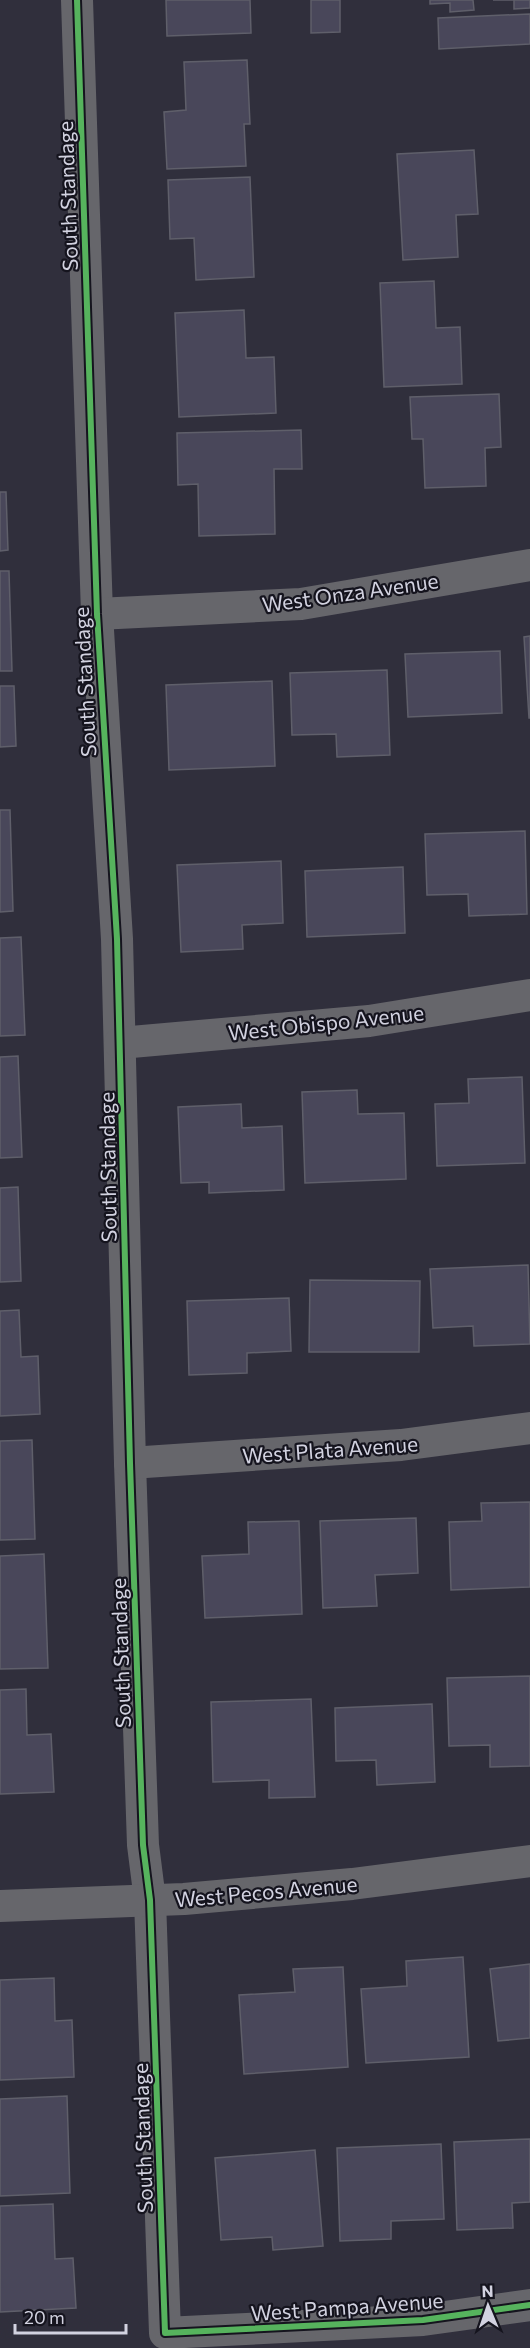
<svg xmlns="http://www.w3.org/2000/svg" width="530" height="2348" viewBox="0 0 530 2348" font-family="Commissioner,sans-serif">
  <rect width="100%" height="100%" fill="#302f3c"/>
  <!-- building -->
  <g fill="#49475a" stroke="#5f5f6a" stroke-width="1.5">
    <path d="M 166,0 L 250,0 L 251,33 L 167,36 Z"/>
    <path d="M 311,0 L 340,0 L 340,32 L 311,33 Z"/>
    <path d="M 430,0 L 473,0 L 474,10 L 450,12 L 450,3 L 430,4 Z"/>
    <path d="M 493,0 L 530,0 L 530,8 L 514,9 L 514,0 Z"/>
    <path d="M 530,14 L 530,44 L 439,49 L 438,18 Z"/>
    <path d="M 247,60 L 250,124 L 244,124 L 246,166 L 167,169 L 164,112 L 186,110 L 184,62 Z"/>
    <path d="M 474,150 L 478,214 L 456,215 L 458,257 L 403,260 L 397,154 Z"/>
    <path d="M 250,177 L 254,277 L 196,280 L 194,238 L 170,239 L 168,180 Z"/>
    <path d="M 434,281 L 436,328 L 460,327 L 462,384 L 384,387 L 380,283 Z"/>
    <path d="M 244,310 L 246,358 L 274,357 L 276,413 L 179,417 L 175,313 Z"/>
    <path d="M 499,394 L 501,447 L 485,448 L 486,486 L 425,488 L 423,439 L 412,439 L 410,397 Z"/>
    <path d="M 301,430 L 302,469 L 274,469 L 275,534 L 199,536 L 198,484 L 178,485 L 177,433 Z"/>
    <path d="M 0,492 L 6,492 L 8,550 L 0,551 Z"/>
    <path d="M 0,571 L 9,571 L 12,671 L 0,671 Z"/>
    <path d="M 530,636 L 530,718 L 529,718 L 524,637 Z"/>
    <path d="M 500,651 L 502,713 L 408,717 L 405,654 Z"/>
    <path d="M 387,670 L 390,755 L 337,757 L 336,734 L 292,735 L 290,673 Z"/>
    <path d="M 272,681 L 275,766 L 169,770 L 166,685 Z"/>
    <path d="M 0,686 L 14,686 L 16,746 L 0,747 Z"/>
    <path d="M 0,810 L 10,810 L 13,911 L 0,912 Z"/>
    <path d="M 525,831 L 527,914 L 469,916 L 468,894 L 427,895 L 425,834 Z"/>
    <path d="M 281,861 L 283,923 L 242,925 L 243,949 L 181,952 L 177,865 Z"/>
    <path d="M 403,867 L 405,933 L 307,937 L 305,871 Z"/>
    <path d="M 21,937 L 25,1035 L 0,1036 L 0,938 Z"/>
    <path d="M 18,1056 L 22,1157 L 0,1158 L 0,1057 Z"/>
    <path d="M 522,1077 L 525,1163 L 437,1166 L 435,1104 L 469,1103 L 468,1079 Z"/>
    <path d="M 357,1090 L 358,1114 L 404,1113 L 406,1179 L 305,1183 L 302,1092 Z"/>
    <path d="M 241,1104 L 242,1128 L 282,1126 L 284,1190 L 209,1193 L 209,1182 L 181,1183 L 178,1107 Z"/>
    <path d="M 18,1187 L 21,1281 L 0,1282 L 0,1188 Z"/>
    <path d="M 528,1265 L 530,1344 L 474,1346 L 473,1326 L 433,1328 L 430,1269 Z"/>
    <path d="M 310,1280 L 420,1281 L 419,1352 L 309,1352 Z"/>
    <path d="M 289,1298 L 291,1351 L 247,1353 L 247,1373 L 189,1375 L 187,1301 Z"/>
    <path d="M 19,1310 L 21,1357 L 38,1356 L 40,1414 L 0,1416 L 0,1311 Z"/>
    <path d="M 32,1440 L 35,1539 L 0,1540 L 0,1441 Z"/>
    <path d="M 530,1502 L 530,1587 L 451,1590 L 449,1522 L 482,1521 L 481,1503 Z"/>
    <path d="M 416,1518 L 418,1573 L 375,1575 L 377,1606 L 323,1608 L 320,1521 Z"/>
    <path d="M 299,1521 L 302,1614 L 205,1618 L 202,1556 L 249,1554 L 248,1522 Z"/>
    <path d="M 44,1554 L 48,1668 L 0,1669 L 0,1556 Z"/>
    <path d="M 530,1676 L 530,1766 L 490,1767 L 490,1745 L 449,1746 L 447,1678 Z"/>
    <path d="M 26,1689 L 27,1735 L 51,1734 L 54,1792 L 0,1794 L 0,1690 Z"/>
    <path d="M 311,1699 L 315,1797 L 269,1798 L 269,1780 L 213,1782 L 211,1702 Z"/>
    <path d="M 432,1704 L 435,1782 L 377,1785 L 376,1760 L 336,1761 L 335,1708 Z"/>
    <path d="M 463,1957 L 469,2057 L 366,2063 L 361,1989 L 407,1986 L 406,1961 Z"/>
    <path d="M 530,1964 L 530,2038 L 498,2041 L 490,1969 Z"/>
    <path d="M 343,1967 L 348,2067 L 244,2074 L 239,1995 L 295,1992 L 293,1969 Z"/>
    <path d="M 54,1978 L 55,2021 L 72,2020 L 74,2077 L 0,2080 L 0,1980 Z"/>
    <path d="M 67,2096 L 70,2193 L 0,2196 L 0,2099 Z"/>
    <path d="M 530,2139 L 530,2202 L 512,2203 L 513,2228 L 457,2230 L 454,2142 Z"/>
    <path d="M 441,2144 L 444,2219 L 391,2221 L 391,2239 L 340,2241 L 337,2148 Z"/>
    <path d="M 315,2150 L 323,2246 L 273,2250 L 272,2237 L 221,2240 L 215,2158 Z"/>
    <path d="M 53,2204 L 55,2259 L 73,2258 L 76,2308 L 0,2312 L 0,2206 Z"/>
  </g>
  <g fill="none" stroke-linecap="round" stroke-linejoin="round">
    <!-- minor -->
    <g stroke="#66666b" stroke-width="32">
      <path d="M 77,0 L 97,614 L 117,939 L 130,1463 L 143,1845 L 150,1900 L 165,2333 L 423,2320 L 530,2305"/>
      <path d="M 97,614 L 301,604 L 530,565"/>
      <path d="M 120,1043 L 369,1021 L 530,995"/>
      <path d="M 130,1463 L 401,1445 L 530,1428"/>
      <path d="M 0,1906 L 184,1899 L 352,1884 L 530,1861"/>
    </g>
    <defs>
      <path id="cycleway" d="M 77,0 L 97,614 L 117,939 L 130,1463 L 143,1845 L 150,1900 L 165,2333 L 423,2320 L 530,2305"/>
    </defs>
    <!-- cycleway casing -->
    <use href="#cycleway" stroke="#15141e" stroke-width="10"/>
    <!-- cycleway -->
    <use href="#cycleway" stroke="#56b35d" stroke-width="6"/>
  </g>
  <g text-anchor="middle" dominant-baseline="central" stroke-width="4.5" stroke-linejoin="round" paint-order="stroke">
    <!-- street labels -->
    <g font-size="21" fill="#d2d2e0" stroke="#15141e">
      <text transform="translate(67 196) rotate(-92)">South Standage</text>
      <text transform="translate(350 592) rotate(-8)">West Onza Avenue</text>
      <text transform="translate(84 682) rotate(-93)">South Standage</text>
      <text transform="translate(326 1022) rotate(-6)">West Obispo Avenue</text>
      <text transform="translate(107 1167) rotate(-91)">South Standage</text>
      <text transform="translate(330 1449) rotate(-4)">West Plata Avenue</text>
      <text transform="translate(120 1653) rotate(-92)">South Standage</text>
      <text transform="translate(266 1891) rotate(-5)">West Pecos Avenue</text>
      <text transform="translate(142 2138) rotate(-92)">South Standage</text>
      <text transform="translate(347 2306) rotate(-4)">West Pampa Avenue</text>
    </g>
  </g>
  <!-- north arrow -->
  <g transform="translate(488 2306) rotate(358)" stroke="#15141e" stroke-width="4.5" paint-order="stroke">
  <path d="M0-4.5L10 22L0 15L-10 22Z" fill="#d2d2e0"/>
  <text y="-9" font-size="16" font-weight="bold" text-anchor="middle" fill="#d2d2e0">N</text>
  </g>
  <!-- scale -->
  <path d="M15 2324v9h111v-9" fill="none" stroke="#d2d2e0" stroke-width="3"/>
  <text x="24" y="2324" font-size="18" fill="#d2d2e0" stroke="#15141e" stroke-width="4.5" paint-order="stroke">20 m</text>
</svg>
